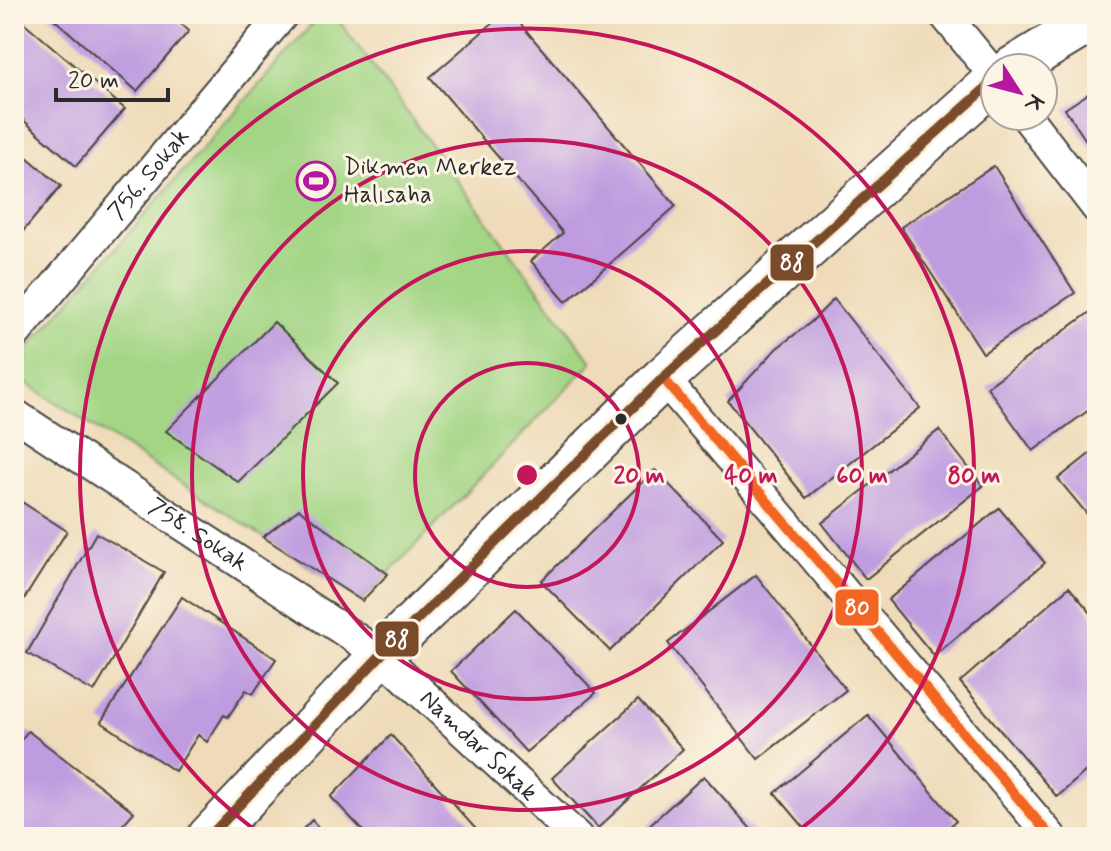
<svg xmlns="http://www.w3.org/2000/svg" width="1111" height="851" viewBox="0 0 1111 851" font-family="Mynerve,sans-serif">
  <rect width="100%" height="100%" fill="#fcf5e5"/>
  <filter id="ink" filterUnits="userSpaceOnUse"><feTurbulence type="fractalNoise" baseFrequency=".0125" numOctaves="2"/><feDisplacementMap in="SourceGraphic" scale="16" xChannelSelector="R" yChannelSelector="G"/><feConvolveMatrix kernelMatrix="1 2 1 2 8 2 1 2 1" color-interpolation-filters="sRGB"/></filter>
  <filter id="wash" filterUnits="userSpaceOnUse"><feTurbulence type="fractalNoise" baseFrequency=".006" numOctaves="4" result="noise"/><feDisplacementMap in="SourceGraphic" scale="32" xChannelSelector="R" yChannelSelector="G"/><feGaussianBlur stdDeviation="1.8" result="paint"/><feColorMatrix in="noise" values="0 0 0 0 0 0 0 0 0 0 0 0 0 0 0 0 0 1.4 0 .05"/><feComposite in="paint" operator="in"/></filter>
  <g filter="url(#wash)">
    <rect width="100%" height="100%" fill="#efdbb9"/>
    <!-- green -->
    <path fill="#a3d585" stroke="#678058" stroke-width="2" d="M 321,14 L 334,14 L 592,362 L 362,601 L 23,381 L 27,349 Z"/>
    <g id="blocks">
      <!-- building -->
      <g fill="#bf9ce0">
        <path d="M 14,14 L 125,109 L 76,166 L 14,112 Z"/>
        <path d="M 48,14 L 170,14 L 189,31 L 137,91 Z"/>
        <path d="M 503,14 L 512,14 L 676,206 L 566,302 L 531,261 L 563,233 L 430,77 Z"/>
        <path d="M 1097,88 L 1097,157 L 1065,109 Z"/>
        <path d="M 14,146 L 61,186 L 14,242 Z"/>
        <path d="M 994,166 L 1075,293 L 983,353 L 901,227 Z"/>
        <path d="M 834,299 L 920,408 L 806,498 L 728,401 L 777,348 L 810,323 Z"/>
        <path d="M 1093,310 L 1097,316 L 1097,404 L 1033,451 L 987,387 Z"/>
        <path d="M 274,322 L 338,383 L 238,482 L 166,431 Z"/>
        <path d="M 939,430 L 983,486 L 866,579 L 822,523 Z"/>
        <path d="M 1097,448 L 1097,526 L 1058,479 Z"/>
        <path d="M 655,470 L 723,540 L 610,651 L 541,581 Z"/>
        <path d="M 14,497 L 67,531 L 14,615 Z"/>
        <path d="M 999,508 L 1045,563 L 934,656 L 888,600 Z"/>
        <path d="M 299,509 L 388,574 L 362,601 L 263,537 Z"/>
        <path d="M 96,533 L 164,572 L 94,692 L 27,653 Z"/>
        <path d="M 756,575 L 846,690 L 758,759 L 668,643 Z"/>
        <path d="M 1069,587 L 1097,620 L 1097,761 L 1057,797 L 960,682 Z"/>
        <path d="M 182,597 L 276,659 L 253,694 L 246,690 L 228,717 L 224,715 L 207,742 L 198,735 L 175,771 L 101,722 Z"/>
        <path d="M 516,609 L 596,693 L 526,752 L 451,671 Z"/>
        <path d="M 638,700 L 683,749 L 598,828 L 552,778 Z"/>
        <path d="M 868,715 L 956,821 L 937,837 L 812,837 L 775,793 Z"/>
        <path d="M 28,731 L 134,812 L 112,837 L 17,837 L 14,835 L 14,749 Z"/>
        <path d="M 391,735 L 483,837 L 369,837 L 331,797 Z"/>
        <path d="M 704,776 L 758,837 L 636,837 Z"/>
        <path d="M 312,820 L 327,837 L 295,837 Z"/>
      </g>
    </g>
  </g>
  <g filter="url(#ink)">
    <use href="#blocks" fill-opacity="0" stroke="#484540" stroke-width="2"/>
    <g fill="none" stroke-linecap="round" stroke-linejoin="round">
      <defs>
        <g id="minor">
          <path d="M 944,14 L 995,76"/>
          <path d="M 1026,116 L 1097,208"/>
          <path id="s1" d="M 14,335 L 283,14"/>
          <path d="M 663,378 L 1051,837"/>
          <path id="s2" d="M 14,414 L 381,655 L 577,837"/>
        </g>
        <g id="secondary">
          <path d="M 1013,68 L 1097,17"/>
          <path d="M 209,837 L 381,655 L 663,378 L 995,80"/>
        </g>
      </defs>
      <!-- minor casing -->
      <use href="#minor" stroke="#484540" stroke-width="34"/>
      <!-- secondary casing -->
      <use href="#secondary" stroke="#484540" stroke-width="46"/>
      <!-- minor -->
      <use href="#minor" stroke="#fff" stroke-width="30"/>
      <!-- secondary -->
      <use href="#secondary" stroke="#fff" stroke-width="42"/>
      <defs>
        <path id="bus-1" d="M 663,378 L 1051,837"/>
        <path id="bus-2" d="M 209,837 L 381,655 L 663,378 L 995,80"/>
      </defs>
      <!-- bus-1 casing -->
      <use href="#bus-1" stroke="#fcf5e5" stroke-width="16"/>
      <!-- bus-2 casing -->
      <use href="#bus-2" stroke="#fcf5e5" stroke-width="16"/>
      <!-- bus-1 -->
      <use href="#bus-1" stroke="#f26522" stroke-width="10"/>
      <!-- bus-2 -->
      <use href="#bus-2" stroke="#7a4b2a" stroke-width="10"/>
    </g>
  </g>
  <!-- distance rings -->
  <g fill="none" stroke="#c2185b" stroke-width="4">
    <circle cx="527" cy="475" r="112"/>
    <circle cx="527" cy="475" r="224"/>
    <circle cx="527" cy="475" r="335"/>
    <path d="M264 837A447 447 0 1 1 790 837"/>
  </g>
  <!-- icons -->
  <defs>
    <symbol id="stadium-ring" viewBox="-11 -11 22 22"><circle r="9.5" fill="#fcf5e5" stroke="#b5179e" stroke-width="1.5"/><path d="M0-5a6.5 5 0 1 0 0 10a6.5 5 0 1 0 0-10ZM-3.5-1.8h7v3.6h-7Z" fill="#b5179e"/></symbol>
  </defs>
  <g fill-rule="evenodd">
    <use href="#stadium-ring" x="294" y="159" width="44" height="44"/>
  </g>
  <!-- markers -->
  <circle fill="#2b2b2b" stroke="#fcf5e5" stroke-width="3" cx="621" cy="419" r="7"/>
  <g text-anchor="middle" dominant-baseline="central" stroke-width="6" stroke-linejoin="round" paint-order="stroke">
    <!-- poi labels -->
    <g font-size="24" fill="#2b2b2b" stroke="#fcf5e5" text-anchor="start">
      <text x="344" y="167">Dikmen Merkez<tspan x="344" dy="28">Halısaha</tspan></text>
    </g>
    <!-- street labels -->
    <g font-size="24" fill="#2b2b2b" stroke="#fcf5e5">
      <text stroke="none"><textPath href="#s1" startOffset="210">756. Sokak</textPath></text>
      <text stroke="none"><textPath href="#s2" startOffset="220">758. Sokak</textPath></text>
      <text stroke="none"><textPath href="#s2" startOffset="572">Namdar Sokak</textPath></text>
    </g>
  </g>
  <circle cx="527" cy="475" r="12" fill="#c2185b" stroke="#fcf5e5" stroke-width="4"/>
  <g font-size="24" text-anchor="middle" font-weight="bold" fill="#c2185b" stroke="#fcf5e5" stroke-width="6" stroke-linejoin="round" paint-order="stroke">
    <text x="639" y="483">20 m</text>
    <text x="751" y="483">40 m</text>
    <text x="862" y="483">60 m</text>
    <text x="974" y="483">80 m</text>
  </g>
  <g stroke="#fcf5e5" stroke-width="3">
    <rect x="769" y="243" width="46" height="39" rx="8" fill="#7a4b2a"/>
    <rect x="834" y="588" width="46" height="39" rx="8" fill="#f26522"/>
    <rect x="374" y="620" width="46" height="38" rx="8" fill="#7a4b2a"/>
  </g>
  <g font-size="22" text-anchor="middle" font-weight="bold" fill="#fff">
    <text x="792" y="270">88</text>
    <text x="857" y="615">80</text>
    <text x="397" y="647">88</text>
  </g>
  <!-- margin -->
  <rect width="1111" height="851" fill="none" stroke="#fcf5e5" stroke-width="48"/>
  <!-- north arrow -->
  <g transform="translate(1019 92) rotate(126)"><circle r="38" fill="#fcf5e5" stroke="#a8a49b" stroke-width="2"/>
  <path d="M0-6L14 30L0 20L-14 30Z" fill="#b5179e"/>
  <text y="-12" font-size="22" font-weight="bold" text-anchor="middle" fill="#2b2b2b">K</text>
  </g>
  <!-- scale -->
  <path d="M56 88v12h112v-12" fill="none" stroke="#2b2b2b" stroke-width="4"/>
  <text x="68" y="88" font-size="24" fill="#2b2b2b" stroke="#fcf5e5" stroke-width="6" paint-order="stroke">20 m</text>
</svg>
